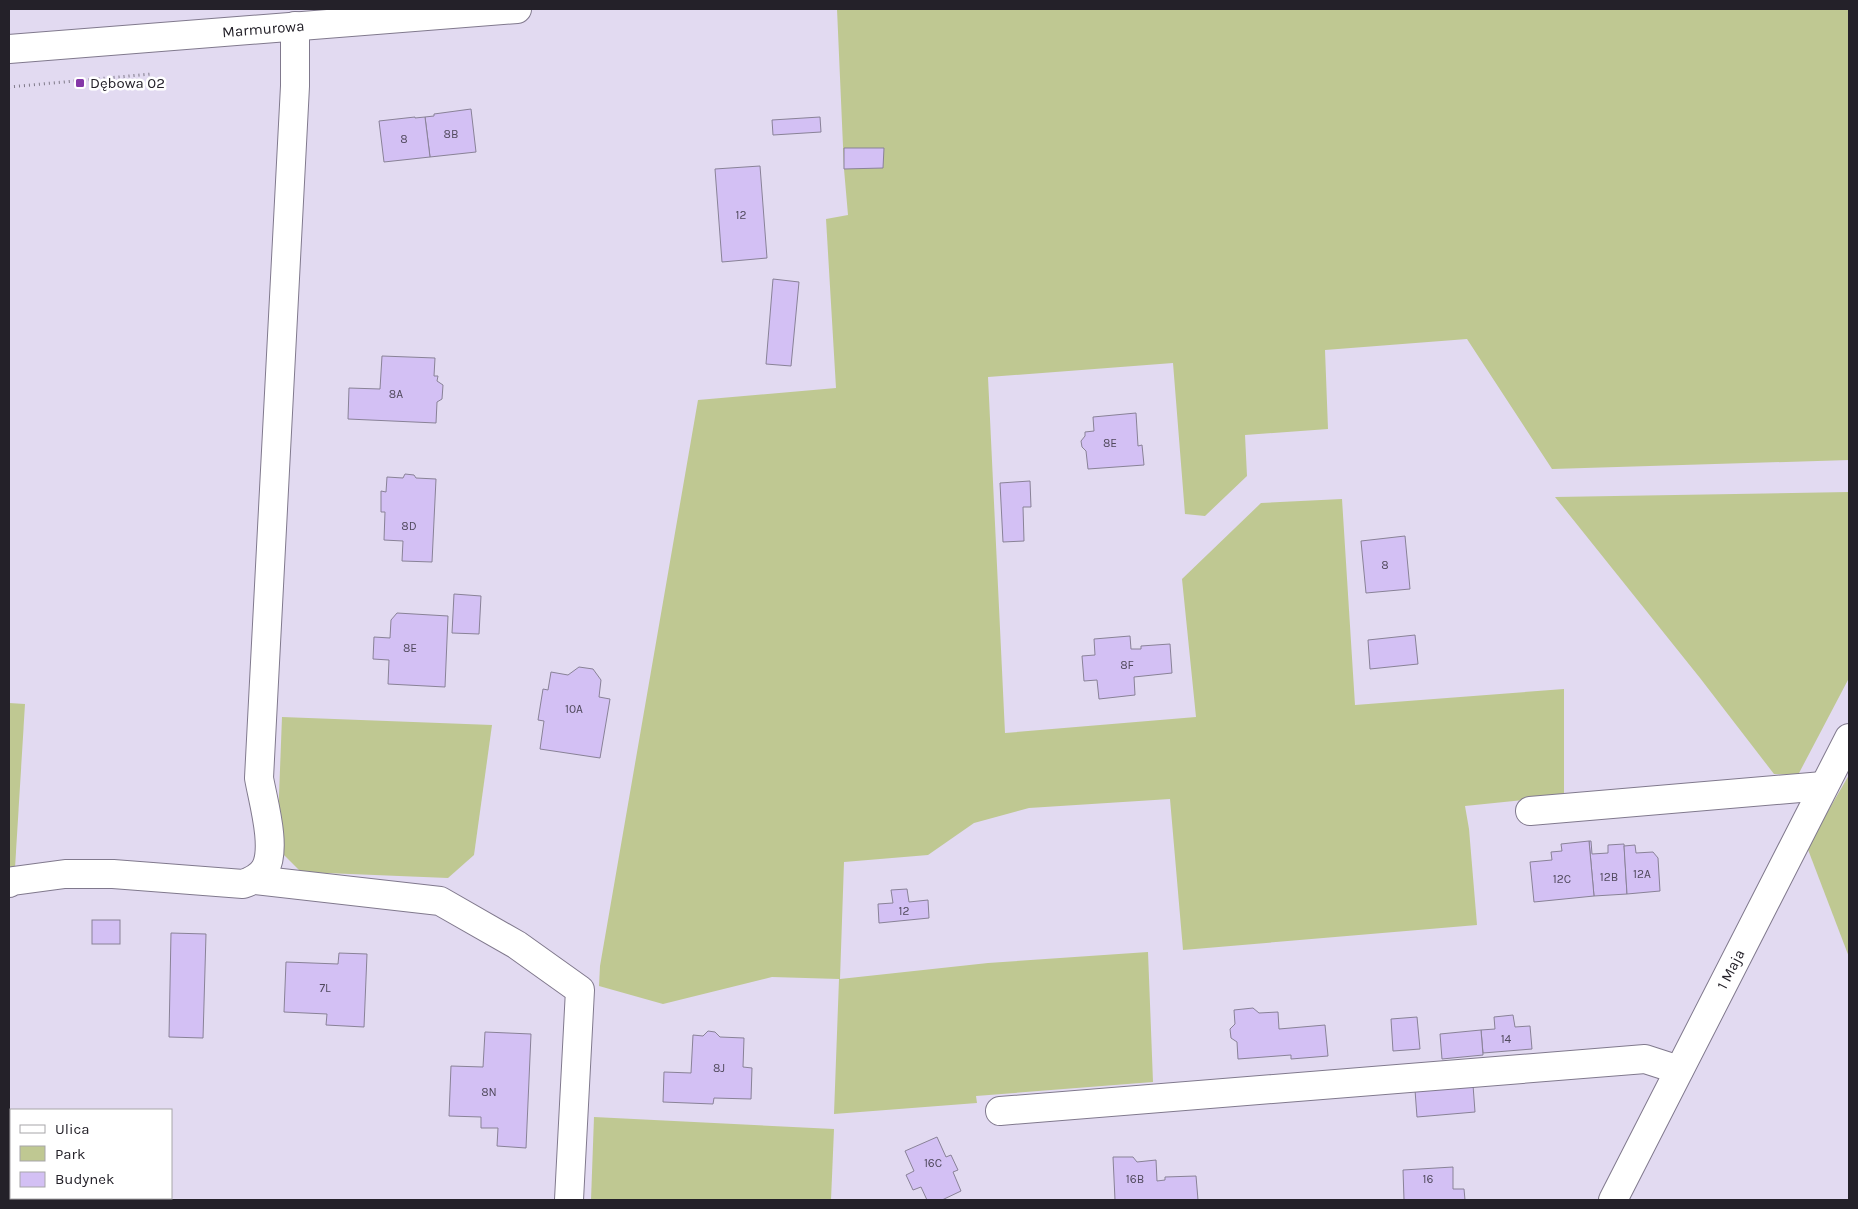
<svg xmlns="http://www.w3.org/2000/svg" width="1858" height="1209" viewBox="0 0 1858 1209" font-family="Karla,sans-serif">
  <rect width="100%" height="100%" fill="#e2daf1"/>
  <!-- green -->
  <g fill="#bfc892">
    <path d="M 837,9 L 1849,9 L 1849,460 L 1552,469 L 1467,339 L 1325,350 L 1328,429 L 1245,435 L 1247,476 L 1205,516 L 1185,514 L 1173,363 L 988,377 L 1005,733 L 1196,717 L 1182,579 L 1261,503 L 1342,499 L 1355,705 L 1564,689 L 1564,796 L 1465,806 L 1469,829 L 1477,925 L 1183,950 L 1170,799 L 1029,808 L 974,823 L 928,855 L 844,862 L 840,979 L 988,963 L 1148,952 L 1153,1082 L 976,1096 L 977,1103 L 834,1114 L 839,979 L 772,977 L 663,1004 L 599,986 L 600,966 L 698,400 L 836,388 L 826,219 L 848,215 L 844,169 Z"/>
    <path d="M 1849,492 L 1849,678 L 1798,775 L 1774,774 L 1700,678 L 1555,497 Z"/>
    <path d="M 9,703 L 25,704 L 15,868 L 9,871 Z"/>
    <path d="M 282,717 L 492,725 L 474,855 L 448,878 L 301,872 L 277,848 Z"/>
    <path d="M 1849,775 L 1849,957 L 1807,847 Z"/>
    <path d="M 594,1117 L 834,1129 L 831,1200 L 591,1200 Z"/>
  </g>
  <!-- building -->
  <g fill="#d3c0f4" stroke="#898297">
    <path d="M 471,109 L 476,152 L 430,157 L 425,117 L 434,116 L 434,114 Z"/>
    <path d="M 415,117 L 415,118 L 425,117 L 430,157 L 384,162 L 379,121 Z"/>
    <path d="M 820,117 L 821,132 L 773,135 L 772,120 Z"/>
    <path d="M 844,148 L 884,148 L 883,168 L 844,169 Z"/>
    <path d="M 760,166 L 767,258 L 722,262 L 715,169 Z"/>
    <path d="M 773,279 L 799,282 L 791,366 L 766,364 Z"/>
    <path d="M 382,356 L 435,358 L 434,376 L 438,376 L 437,381 L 443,385 L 442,399 L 437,402 L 436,423 L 348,419 L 349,388 L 380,389 Z"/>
    <path d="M 1136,413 L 1138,446 L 1142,445 L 1144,465 L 1088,469 L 1086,451 L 1082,447 L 1081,441 L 1085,436 L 1085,432 L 1094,431 L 1093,417 Z"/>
    <path d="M 405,474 L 414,475 L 416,478 L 436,479 L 432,562 L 402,561 L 403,541 L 384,540 L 385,512 L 381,512 L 381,491 L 386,492 L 387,477 L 403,478 Z"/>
    <path d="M 1030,481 L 1031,507 L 1023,507 L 1024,541 L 1003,542 L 1000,483 Z"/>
    <path d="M 1405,536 L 1410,589 L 1366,593 L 1361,541 Z"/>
    <path d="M 454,594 L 481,596 L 479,634 L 452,633 Z"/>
    <path d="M 397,613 L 448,616 L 445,687 L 388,684 L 389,660 L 373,659 L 374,637 L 390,638 L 391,620 Z"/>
    <path d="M 1415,635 L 1418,664 L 1370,669 L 1368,640 Z"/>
    <path d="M 1130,636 L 1131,649 L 1141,649 L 1141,646 L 1170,644 L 1172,673 L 1134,677 L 1135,695 L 1099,699 L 1097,680 L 1084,681 L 1082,656 L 1095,655 L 1094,639 Z"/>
    <path d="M 579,667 L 593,669 L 601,680 L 599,697 L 610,699 L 600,758 L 540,749 L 544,721 L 538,720 L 543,689 L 548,690 L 551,672 L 568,675 Z"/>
    <path d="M 1589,841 L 1591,841 L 1592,854 L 1608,853 L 1608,845 L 1624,844 L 1627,894 L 1594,896 Z"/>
    <path d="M 1589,841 L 1594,896 L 1534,902 L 1530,862 L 1552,860 L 1551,852 L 1562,851 L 1561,844 Z"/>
    <path d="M 1635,845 L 1636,853 L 1653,852 L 1658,858 L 1660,891 L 1627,894 L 1624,846 Z"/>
    <path d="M 907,889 L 909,902 L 928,900 L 929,918 L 879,923 L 878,904 L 893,903 L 891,890 Z"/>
    <rect x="92" y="920" width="28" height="24"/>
    <path d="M 171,933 L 206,934 L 203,1038 L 169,1037 Z"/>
    <path d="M 339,953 L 367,954 L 364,1027 L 326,1025 L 327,1014 L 284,1012 L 286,962 L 338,964 Z"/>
    <path d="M 1253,1008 L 1259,1013 L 1278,1012 L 1279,1029 L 1325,1025 L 1328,1056 L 1291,1059 L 1291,1055 L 1238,1059 L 1237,1042 L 1231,1038 L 1230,1029 L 1235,1024 L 1234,1010 Z"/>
    <path d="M 1513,1015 L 1515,1027 L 1530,1026 L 1532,1049 L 1483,1053 L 1481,1030 L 1495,1029 L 1494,1017 Z"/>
    <path d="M 1417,1017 L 1420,1049 L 1393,1051 L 1391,1019 Z"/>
    <path d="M 1481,1030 L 1483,1055 L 1442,1059 L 1440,1034 Z"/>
    <path d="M 708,1031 L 715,1032 L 720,1037 L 744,1038 L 743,1067 L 752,1068 L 751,1099 L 714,1098 L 713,1104 L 663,1102 L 664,1072 L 691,1073 L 693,1035 L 703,1036 Z"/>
    <path d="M 485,1032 L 531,1034 L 526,1148 L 497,1146 L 498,1128 L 481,1128 L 481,1117 L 449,1116 L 451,1066 L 483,1067 Z"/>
    <path d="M 1473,1085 L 1475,1112 L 1417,1117 L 1415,1090 Z"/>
    <path d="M 937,1137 L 946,1157 L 951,1155 L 958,1170 L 953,1172 L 961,1191 L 942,1200 L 927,1200 L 921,1187 L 913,1190 L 906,1175 L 914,1171 L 905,1151 Z"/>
    <path d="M 1113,1157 L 1133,1157 L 1137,1162 L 1156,1160 L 1157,1181 L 1165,1180 L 1165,1177 L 1196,1176 L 1198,1200 L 1115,1200 Z"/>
    <path d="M 1453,1167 L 1453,1189 L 1464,1189 L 1465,1200 L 1404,1200 L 1403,1170 Z"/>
  </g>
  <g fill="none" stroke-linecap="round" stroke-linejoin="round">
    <defs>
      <g id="minor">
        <path id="s1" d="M 9,49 L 517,9"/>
        <path d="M 1530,811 L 1823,786"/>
        <path d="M 255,880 L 440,901 L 517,945 L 580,990 L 569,1200"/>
        <path d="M 9,883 L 13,881 L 65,874 L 113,874 L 243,884 C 252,881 260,877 265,869 C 277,848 263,801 259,778 L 295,86 L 295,26"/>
        <path d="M 1000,1111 L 1645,1059 L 1679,1070"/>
        <path id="s2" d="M 1613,1200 L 1849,738"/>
      </g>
    </defs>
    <!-- minor casing -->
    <use href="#minor" stroke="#80798d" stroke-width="30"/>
    <!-- path -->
    <path stroke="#7f7a89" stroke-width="3" stroke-dasharray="1 4" stroke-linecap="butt" d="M 9,87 L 151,74"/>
    <!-- minor -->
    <use href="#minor" stroke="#fff" stroke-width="28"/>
  </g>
  <!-- markers -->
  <rect fill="#8537a8" stroke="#fff" stroke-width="2" x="75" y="78" width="10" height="10" rx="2.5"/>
  <g text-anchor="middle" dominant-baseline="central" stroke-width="5" stroke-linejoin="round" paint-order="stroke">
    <!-- number labels -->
    <g font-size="12" fill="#50495c">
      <text x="451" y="134">8B</text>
      <text x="404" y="139">8</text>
      <text x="741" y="215">12</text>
      <text x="396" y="394">8A</text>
      <text x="1110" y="443">8E</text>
      <text x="409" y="526">8D</text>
      <text x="1385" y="565">8</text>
      <text x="410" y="648">8E</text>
      <text x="1127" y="665">8F</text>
      <text x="574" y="709">10A</text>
      <text x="1642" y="874">12A</text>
      <text x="1609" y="877">12B</text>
      <text x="1562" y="879">12C</text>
      <text x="904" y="911">12</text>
      <text x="325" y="988">7L</text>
      <text x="1506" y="1039">14</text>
      <text x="719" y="1068">8J</text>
      <text x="489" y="1092">8N</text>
      <text x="933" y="1163">16C</text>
      <text x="1135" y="1179">16B</text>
      <text x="1428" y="1179">16</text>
    </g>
    <!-- street labels -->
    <g font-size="15" fill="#242129" stroke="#fff">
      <text stroke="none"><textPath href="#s1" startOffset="255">Marmurowa</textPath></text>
      <text stroke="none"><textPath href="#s2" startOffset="259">1 Maja</textPath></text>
    </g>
    <!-- poi labels -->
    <g font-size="15" fill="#242129" stroke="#fff" text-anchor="start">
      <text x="90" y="83">Dębowa 02</text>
    </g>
  </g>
  <!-- border -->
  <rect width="1858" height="1209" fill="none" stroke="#242129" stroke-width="20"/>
  <!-- legend -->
  <rect x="10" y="1109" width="162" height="90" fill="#ffffff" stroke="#a7a6a9"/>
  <rect x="20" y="1125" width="25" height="8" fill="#ffffff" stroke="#a7a6a9"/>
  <text x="55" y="1134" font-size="15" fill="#242129">Ulica</text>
  <rect x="20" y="1146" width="25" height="15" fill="#bfc892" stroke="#a7a6a9"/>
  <text x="55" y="1159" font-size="15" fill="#242129">Park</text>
  <rect x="20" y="1172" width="25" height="15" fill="#d3c0f4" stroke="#a7a6a9"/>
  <text x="55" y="1184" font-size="15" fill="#242129">Budynek</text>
</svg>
